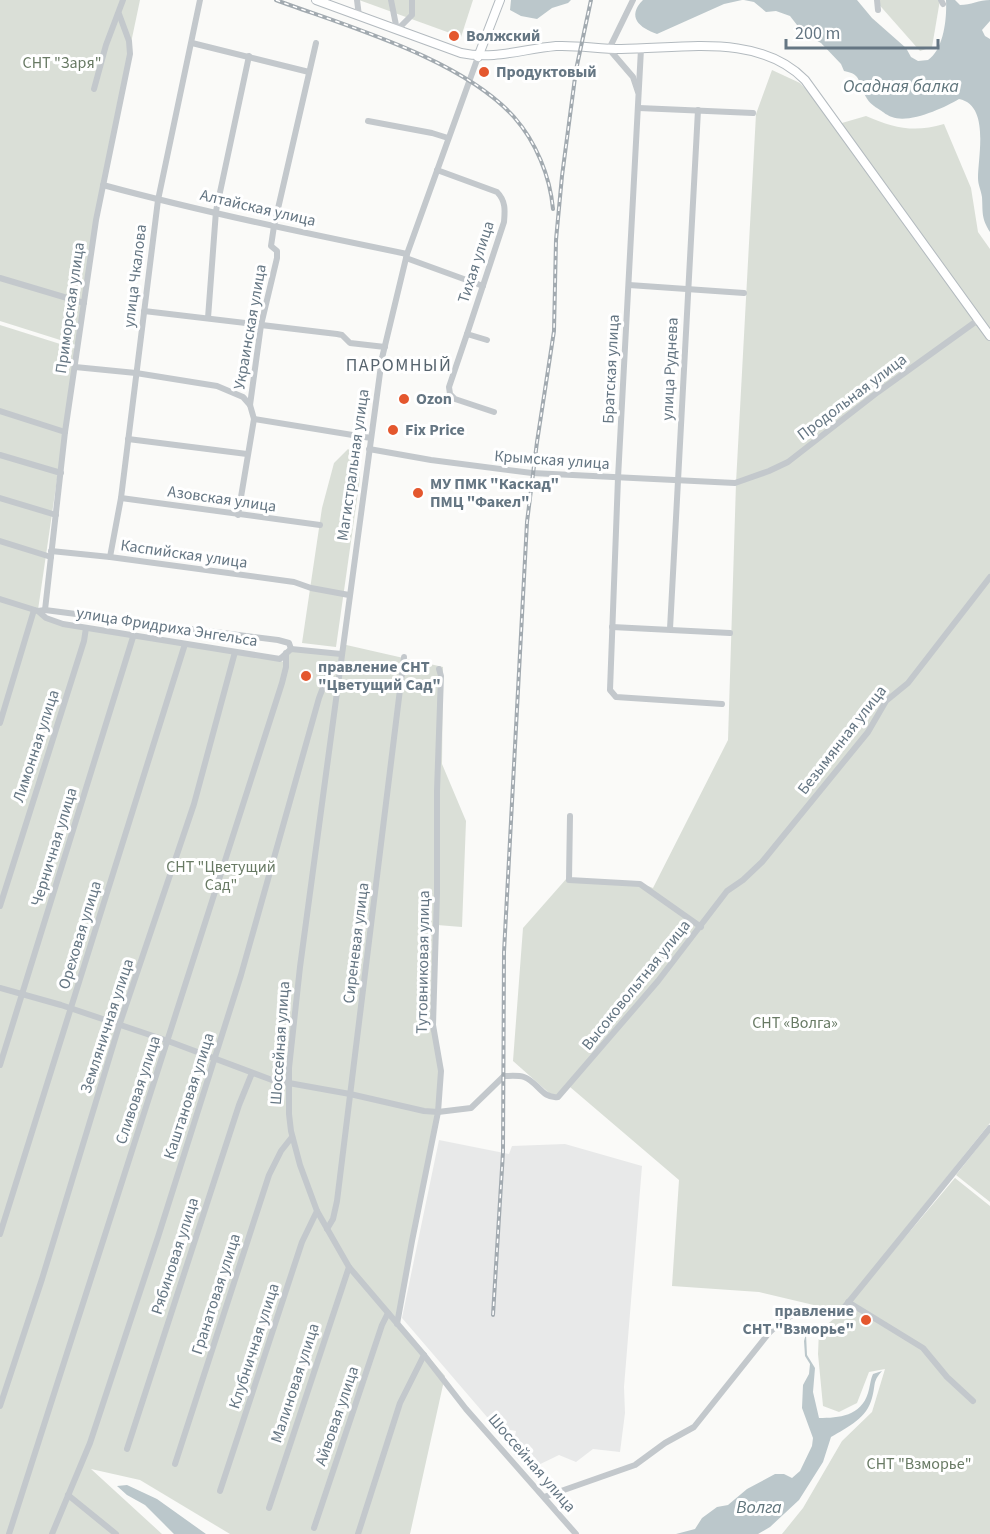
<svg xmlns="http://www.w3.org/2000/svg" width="990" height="1534" viewBox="0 0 990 1534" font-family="'Source Sans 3',sans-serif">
  <rect width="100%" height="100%" fill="#fafaf8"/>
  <!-- built -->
  <path fill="#e8e9e9" d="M 439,1140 L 509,1154 L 512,1146 L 565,1144 L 642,1166 L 624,1387 L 625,1413 L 620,1452 L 593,1449 L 576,1462 L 559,1455 L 528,1470 L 512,1452 L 516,1431 L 501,1428 L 497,1420 L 487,1417 L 402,1318 Z"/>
  <!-- green -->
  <g fill="#dadfd7">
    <path d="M 0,0 L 140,0 L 100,190 L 76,345 L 0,321 Z"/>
    <path d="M 359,0 L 473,0 L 461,37 Z"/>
    <path d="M 875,0 L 940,0 L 932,47 L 920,51 Z"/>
    <path d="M 772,70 L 800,83 L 824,109 L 835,125 L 866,116 C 894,128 914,133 944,124 L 971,188 L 978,232 L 990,249 L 990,1123 L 839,1311 L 759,1292 L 672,1286 L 679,1180 L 570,1087 L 557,1100 L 513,1061 L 523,928 L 567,878 L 638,882 L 653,888 L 728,740 L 736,483 L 756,114 Z"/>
    <path d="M 0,325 L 76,349 L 38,610 L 0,597 Z"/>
    <path d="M 348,449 C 358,455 359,467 360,478 L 336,647 L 302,643 L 322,508 L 334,463 Z"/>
    <path d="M 0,600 L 84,629 L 285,662 L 289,650 L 339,656 L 342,644 L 443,667 L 442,764 L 466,821 L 462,927 L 437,925 L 434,1023 L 442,1063 L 440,1114 L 397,1320 L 445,1376 L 410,1534 L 230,1534 L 140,1480 L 91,1469 L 162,1534 L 0,1534 Z"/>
    <path d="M 990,1132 L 990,1202 L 956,1175 Z"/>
    <path d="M 955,1178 L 990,1206 L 990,1534 L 782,1534 L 803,1508 L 842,1441 L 872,1412 L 885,1369 L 869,1372 L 857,1403 L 839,1412 L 823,1406 L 818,1354 L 819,1331 L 846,1309 L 857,1294 Z"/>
  </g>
  <!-- water -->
  <g fill="#bbc7cb">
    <path d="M 511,0 L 571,0 L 568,3 L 552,8 L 537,19 L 521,16 L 510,10 Z"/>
    <path d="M 643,0 L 742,0 L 724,4 L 657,34 C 640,28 626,17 643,0 Z"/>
    <path d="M 744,0 L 857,0 L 872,18 L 906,48 L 911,57 L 918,61 L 928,60 C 944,49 947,18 946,0 L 955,0 L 960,5 C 971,5 979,0 990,0 L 990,21 L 982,30 L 985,36 L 990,39 L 990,232 C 981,218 983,212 982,197 C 981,190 978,185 978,178 C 978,156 990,105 959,99 C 944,108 909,124 892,117 C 888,116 883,112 880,110 C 874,106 869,103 866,97 C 858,83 862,74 844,71 L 841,64 L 821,43 L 804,34 L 790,16 L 776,11 L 766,12 L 754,2 Z"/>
    <path d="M 806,1334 L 807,1355 L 815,1368 L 813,1392 L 819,1418 C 839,1418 861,1416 868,1393 C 870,1387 870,1381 873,1374 L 882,1371 C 872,1382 876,1385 872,1398 C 867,1418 848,1427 831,1437 L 823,1462 L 799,1500 L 770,1527 L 758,1534 L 676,1534 L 695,1529 L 702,1518 L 717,1507 L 728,1505 L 747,1489 L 775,1474 L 784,1474 L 792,1478 L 800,1471 L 812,1446 L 813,1438 L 802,1408 L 803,1385 L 809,1374 L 810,1364 L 805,1356 L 804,1341 Z"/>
    <path d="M 127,1485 L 157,1499 L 206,1534 L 174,1534 L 145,1505 L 127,1495 L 117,1486 Z"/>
  </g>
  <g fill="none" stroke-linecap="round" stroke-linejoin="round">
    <defs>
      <g id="secondary">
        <path d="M 316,0 L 461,53 C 494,60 523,49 556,46 C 578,45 599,49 621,49 C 681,49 758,32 805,80 L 990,336"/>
        <path d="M 478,57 L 500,0"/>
      </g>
    </defs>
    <!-- secondary casing -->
    <use href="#secondary" stroke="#b3babf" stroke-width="10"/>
    <!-- street -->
    <g stroke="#c3c8cc" stroke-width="6">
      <path d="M 357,0 L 359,16"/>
      <path d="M 391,0 L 397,30"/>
      <path d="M 633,0 L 609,49 L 633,77 L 638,92"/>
      <path d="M 877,0 L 878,10"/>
      <path d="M 941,0 L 943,4"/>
      <path d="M 397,30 L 412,15 L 412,0"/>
      <path d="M 192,43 L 309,72"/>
      <path d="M 641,49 L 618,478 L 610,690 L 616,697 L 722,704"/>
      <path d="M 478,57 L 407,254 L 382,358 L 300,967 L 289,1068 L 289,1114 L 291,1131 L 300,1165 L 317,1211 L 349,1267 L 424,1355 L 466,1409 L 576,1534"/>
      <path d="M 94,89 L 106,45 L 123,0"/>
      <path d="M 639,108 L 753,113"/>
      <path d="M 368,121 L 432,133 L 448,138"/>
      <path d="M 437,170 L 497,192 C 506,201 505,211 504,222 L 467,334 L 487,340"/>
      <path d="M 103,185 C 203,212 305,233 407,254"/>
      <path d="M 406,258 L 483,286"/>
      <path d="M 0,278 L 84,303"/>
      <path d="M 629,285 L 744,293"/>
      <path d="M 144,311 L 337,334 L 342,335 L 350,343 L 385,347"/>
      <path d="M 208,318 L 216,211 L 249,56"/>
      <path d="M 467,334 L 449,387 L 450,394 L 455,399 L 494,412"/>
      <path d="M 75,367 L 136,373 L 217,386 L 243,397 L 250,405"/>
      <path d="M 0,411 L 65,432"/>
      <path d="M 254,419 L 371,438"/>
      <path d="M 128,439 L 247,454"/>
      <path d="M 369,449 L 431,460 L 532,473 L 735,483 L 769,471 L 788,462 L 878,392 L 978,320"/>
      <path d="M 0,455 L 61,473"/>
      <path d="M 0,498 L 56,515"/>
      <path d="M 121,498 L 320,525"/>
      <path d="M 238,515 L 254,419 L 250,405 L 261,325 L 277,258 L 277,251 L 271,246 L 274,226 L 316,43"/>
      <path d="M 0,541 L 51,557"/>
      <path d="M 51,551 L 110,557 L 294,582 L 311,588 L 349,595"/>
      <path d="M 110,557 L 121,498 L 158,200 L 200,0"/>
      <path d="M 0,599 L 38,611 L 45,610 L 278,640 L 289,643 L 291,649"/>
      <path d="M 45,610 L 65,432 L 96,220 L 130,54 L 129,41 L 119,14"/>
      <path d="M 38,611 L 46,618 L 63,624 L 280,659 L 291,649 L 341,654"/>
      <path d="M 612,627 L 730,633"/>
      <path d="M 670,629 L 698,110"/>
      <path d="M 0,723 L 34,610"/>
      <path d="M 570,816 L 569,880 L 640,884 L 701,927"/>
      <path d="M 0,906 L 84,641 L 86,628"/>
      <path d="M 0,988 L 61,1005 L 168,1041 L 272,1080 L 350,1094 L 424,1111 L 438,1112 L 471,1108 L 504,1076 C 510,1076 518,1075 524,1077 C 538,1082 542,1099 558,1097 L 658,981 L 727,891 L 743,880 L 762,862 L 868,732 L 886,701 L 908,683 L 990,577"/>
      <path d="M 0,1065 L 133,637"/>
      <path d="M 327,1229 L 333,1219 L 337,1201 L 404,657"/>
      <path d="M 0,1234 L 185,644"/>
      <path d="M 848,1302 L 923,1348 L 947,1377 L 973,1401"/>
      <path d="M 397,1324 L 412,1241 L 438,1112 L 441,1071 L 433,1025 L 437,893 L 437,791 L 441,676 L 439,669"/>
      <path d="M 0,1406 L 42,1279 L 119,1026 L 194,804 L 235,652"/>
      <path d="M 127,1449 L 239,1105 L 252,1073"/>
      <path d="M 175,1464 L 269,1175 L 281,1151 L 292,1137"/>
      <path d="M 220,1491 L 302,1242 L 317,1211"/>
      <path d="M 68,1495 L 116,1534"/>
      <path d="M 544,1497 L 635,1465 L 665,1443 L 694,1427 L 769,1333 C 784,1318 797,1309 819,1310 C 828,1311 836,1313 843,1309 L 990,1128"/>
      <path d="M 269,1508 L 349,1267"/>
      <path d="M 314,1528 L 382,1325 L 388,1313"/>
      <path d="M 9,1534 L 282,683 L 286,667 L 286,653"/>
      <path d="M 52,1534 L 90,1443 L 158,1237 L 241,975 L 319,698 L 330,669 L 339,670"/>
      <path d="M 358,1534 L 400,1403 L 424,1355"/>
    </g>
    <!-- secondary -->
    <use href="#secondary" stroke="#fff" stroke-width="8"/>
    <defs>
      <g id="rail">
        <path d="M 276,0 C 349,27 462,59 514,117 C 536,142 550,176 553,209"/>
        <path d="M 493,1315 L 503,1152 L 504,952 L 527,522 L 537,442 L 554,331 L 556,240 L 562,176 L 576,70 L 591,0"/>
      </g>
    </defs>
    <!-- rail casing -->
    <use href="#rail" stroke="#a2aab0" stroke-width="4"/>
    <!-- rail -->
    <use href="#rail" stroke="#fff" stroke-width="1.5" stroke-dasharray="4.5" stroke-linecap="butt"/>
  </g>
  <!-- markers -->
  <g fill="#e4572e" stroke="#fff" stroke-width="2">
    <circle cx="454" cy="36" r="6"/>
    <circle cx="484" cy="72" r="6"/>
    <circle cx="404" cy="399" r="6"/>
    <circle cx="393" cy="430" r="6"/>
    <circle cx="418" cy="493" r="6"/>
    <circle cx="306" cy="676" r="6"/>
    <circle cx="866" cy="1320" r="6"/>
  </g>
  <g text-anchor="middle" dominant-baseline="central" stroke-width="6" stroke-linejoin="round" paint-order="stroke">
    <!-- poi labels -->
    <g font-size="16" font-weight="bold" fill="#657683" stroke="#fff" text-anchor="start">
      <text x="466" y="36">Волжский</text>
      <text x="496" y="72">Продуктовый</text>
      <text x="416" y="399">Ozon</text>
      <text x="405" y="430">Fix Price</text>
      <text x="430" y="484">МУ ПМК "Каскад"<tspan x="430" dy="18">ПМЦ "Факел"</tspan></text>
      <text x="318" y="667">правление СНТ<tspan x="318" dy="18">"Цветущий Сад"</tspan></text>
      <text x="854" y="1311" text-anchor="end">правление<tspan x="854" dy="18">СНТ "Взморье"</tspan></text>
    </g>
    <!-- park labels -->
    <g font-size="16" fill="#687a64" stroke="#fff">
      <text x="62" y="63">СНТ "Заря"</text>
      <text x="221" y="867">СНТ "Цветущий<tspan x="221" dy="18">Сад"</tspan></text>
      <text x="795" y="1023">СНТ «Волга»</text>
      <text x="919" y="1464">СНТ "Взморье"</text>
    </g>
    <!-- street labels -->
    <g font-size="16" fill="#657683" stroke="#fff">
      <text transform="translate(258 208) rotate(13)">Алтайская улица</text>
      <text transform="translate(476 262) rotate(-72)">Тихая улица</text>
      <text transform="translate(135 276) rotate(-83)">улица Чкалова</text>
      <text transform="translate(70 308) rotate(-82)">Приморская улица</text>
      <text transform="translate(250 327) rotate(-80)">Украинская улица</text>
      <text transform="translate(611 369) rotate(-87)">Братская улица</text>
      <text transform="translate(670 369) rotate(-87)">улица Руднева</text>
      <text transform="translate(852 397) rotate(-37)">Продольная улица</text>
      <text transform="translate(552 460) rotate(4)">Крымская улица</text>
      <text transform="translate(353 465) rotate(-82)">Магистральная улица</text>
      <text transform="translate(222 499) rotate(8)">Азовская улица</text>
      <text transform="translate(184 554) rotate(8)">Каспийская улица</text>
      <text transform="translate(167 627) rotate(9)">улица Фридриха Энгельса</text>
      <text transform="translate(842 740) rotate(-52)">Безымянная улица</text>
      <text transform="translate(36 746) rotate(-72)">Лимонная улица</text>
      <text transform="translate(54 847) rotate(-73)">Черничная улица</text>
      <text transform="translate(80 935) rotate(-73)">Ореховая улица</text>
      <text transform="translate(356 943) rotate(-83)">Сиреневая улица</text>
      <text transform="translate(423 962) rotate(-89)">Тутовниковая улица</text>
      <text transform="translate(636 985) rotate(-51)">Высоковольтная улица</text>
      <text transform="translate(107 1026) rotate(-72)">Земляничная улица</text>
      <text transform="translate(280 1043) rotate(-86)">Шоссейная улица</text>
      <text transform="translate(138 1090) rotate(-72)">Сливовая улица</text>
      <text transform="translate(189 1096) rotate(-72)">Каштановая улица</text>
      <text transform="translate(175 1256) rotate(-72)">Рябиновая улица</text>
      <text transform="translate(216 1294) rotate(-72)">Гранатовая улица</text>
      <text transform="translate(254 1346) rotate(-72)">Клубничная улица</text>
      <text transform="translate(295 1383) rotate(-72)">Малиновая улица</text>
      <text transform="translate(337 1416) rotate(-71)">Айвовая улица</text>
      <text transform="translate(532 1463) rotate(49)">Шоссейная улица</text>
    </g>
    <!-- water labels -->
    <g font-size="18" font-style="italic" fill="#60757c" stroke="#fff">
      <text x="901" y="86">Осадная балка</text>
      <text x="759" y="1507">Волга</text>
    </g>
    <!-- neighbourhood labels -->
    <g font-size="18" letter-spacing="1.5" fill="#57646e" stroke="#fff">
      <text x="399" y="365">ПАРОМНЫЙ</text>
    </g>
  </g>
  <!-- scale -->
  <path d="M786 39v9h152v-9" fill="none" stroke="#657683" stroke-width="3"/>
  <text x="795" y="39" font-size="18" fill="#657683" stroke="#ffffff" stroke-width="4.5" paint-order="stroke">200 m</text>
</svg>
